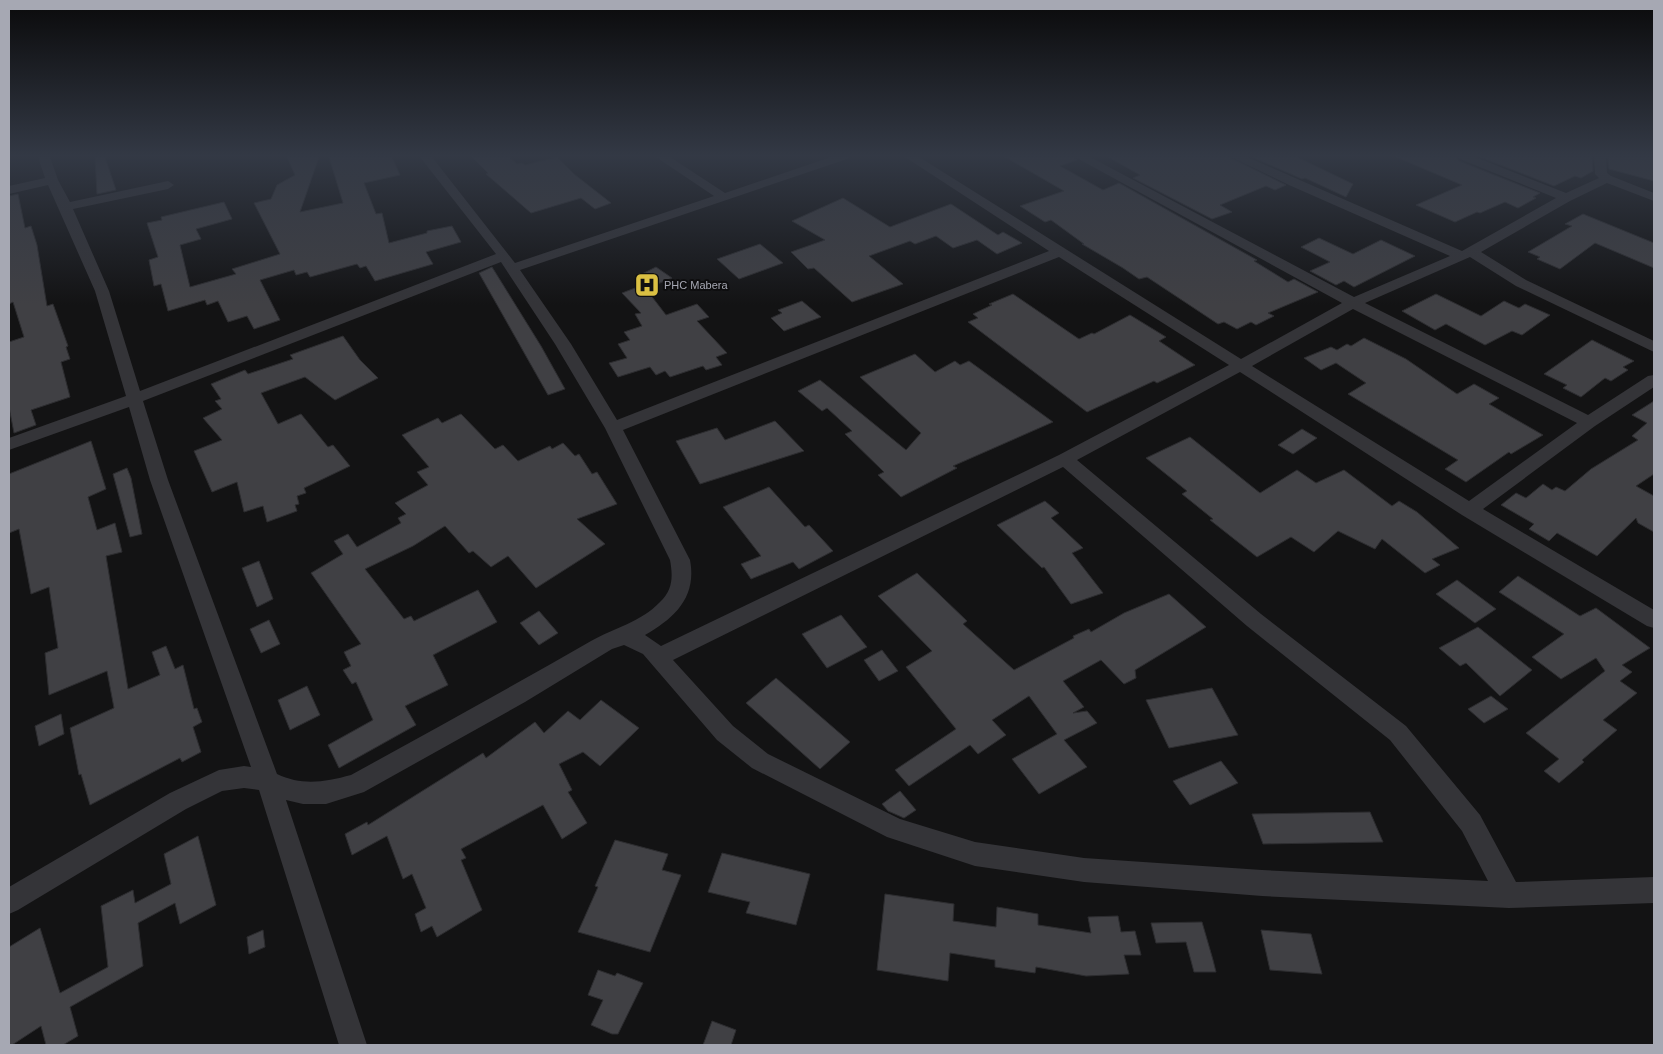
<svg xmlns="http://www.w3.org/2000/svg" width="1663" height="1054" viewBox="0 0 1663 1054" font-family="Arial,sans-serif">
  <rect width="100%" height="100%" fill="#131314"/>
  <!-- building -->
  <g fill="#404044" stroke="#2d2d30">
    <path d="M 95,157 L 105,157 L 116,190 L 97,194 Z"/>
    <path d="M 287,157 L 319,157 L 300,212 L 343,203 L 329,157 L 392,157 L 400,175 L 364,183 L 376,214 L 382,213 L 389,243 L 427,233 L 427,231 L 452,226 L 461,242 L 426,252 L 433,264 L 375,281 L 366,266 L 360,268 L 357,264 L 310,277 L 307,272 L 296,275 L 294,270 L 260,280 L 280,320 L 254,329 L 247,316 L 228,322 L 218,301 L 207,305 L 205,300 L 168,311 L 161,284 L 154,286 L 149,260 L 158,257 L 147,223 L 162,220 L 161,217 L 224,202 L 232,219 L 196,229 L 201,239 L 180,245 L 190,287 L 236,274 L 232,269 L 280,254 L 254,203 L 271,199 L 277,185 L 295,175 Z"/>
    <path d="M 472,157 L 509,157 L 517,164 L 522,163 L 525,165 L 557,157 L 574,174 L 611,203 L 595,209 L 581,198 L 531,213 L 486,174 L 488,173 Z"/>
    <path d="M 1005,157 L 1073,157 L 1077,160 L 1060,166 L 1103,190 L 1119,183 L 1257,260 L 1254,261 L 1280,277 L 1288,282 L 1294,279 L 1318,292 L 1268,313 L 1274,316 L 1256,325 L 1251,322 L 1237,329 L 1224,322 L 1218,324 L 1147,277 L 1139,279 L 1123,268 L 1082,244 L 1084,244 L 1051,220 L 1045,222 L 1020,206 L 1064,191 Z"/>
    <path d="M 1108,157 L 1229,157 L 1286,185 L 1275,190 L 1266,186 L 1220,205 L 1232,212 L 1212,219 L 1133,178 L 1140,175 Z"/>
    <path d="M 1252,157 L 1297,157 L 1353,184 L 1346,197 L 1305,178 L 1302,179 Z"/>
    <path d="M 1396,157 L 1456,157 L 1459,161 L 1540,193 L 1533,197 L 1536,198 L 1518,208 L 1505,202 L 1480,213 L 1477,212 L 1455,222 L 1416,205 L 1462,185 Z"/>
    <path d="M 1480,157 L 1592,157 L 1593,171 L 1581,178 L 1575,176 L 1554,186 Z"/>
    <path d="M 1608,157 L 1654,157 L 1654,181 L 1609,169 Z"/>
    <path d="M 18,194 L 25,228 L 31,226 L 37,245 L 47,306 L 53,304 L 68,346 L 66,347 L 70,359 L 61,362 L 70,397 L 31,410 L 36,425 L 14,433 L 9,407 L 9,342 L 24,337 L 13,302 L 9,304 L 9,196 Z"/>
    <path d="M 843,198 L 890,227 L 951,204 L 998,235 L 1003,232 L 1022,243 L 997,254 L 977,240 L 953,248 L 936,236 L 915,244 L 910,241 L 869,256 L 903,284 L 852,302 L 814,268 L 808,269 L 791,252 L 825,240 L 792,221 Z"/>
    <path d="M 1583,214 L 1654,243 L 1654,268 L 1595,243 L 1560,269 L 1537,259 L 1540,257 L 1528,252 L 1572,226 L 1565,224 Z"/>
    <path d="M 1319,238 L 1353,254 L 1381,240 L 1415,256 L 1354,287 L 1344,281 L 1336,285 L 1310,271 L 1330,262 L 1301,247 Z"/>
    <path d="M 760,244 L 783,263 L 739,279 L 717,259 Z"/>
    <path d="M 492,267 L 541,346 L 565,389 L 548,395 L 479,273 Z"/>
    <path d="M 656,267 L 672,278 L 655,285 L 640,275 Z"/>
    <path d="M 643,285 L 666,315 L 697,304 L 709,317 L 697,321 L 727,353 L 716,357 L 722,365 L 706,370 L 703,366 L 670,377 L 665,371 L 656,375 L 650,367 L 618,377 L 609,363 L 627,358 L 618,344 L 630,340 L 624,332 L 642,326 L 635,314 L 641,313 L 622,293 Z"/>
    <path d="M 1013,294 L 1079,339 L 1092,333 L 1094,334 L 1130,315 L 1166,337 L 1159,341 L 1195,365 L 1157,383 L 1154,381 L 1087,412 L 968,322 L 978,318 L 973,314 L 992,305 L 989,304 Z"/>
    <path d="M 1436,294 L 1481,316 L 1504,301 L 1519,308 L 1525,304 L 1550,315 L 1522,335 L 1512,331 L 1485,345 L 1446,324 L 1435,330 L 1402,311 Z"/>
    <path d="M 802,301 L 821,317 L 784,331 L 771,318 L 782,313 L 778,310 Z"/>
    <path d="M 343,336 L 360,360 L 378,378 L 335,400 L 305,377 L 261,393 L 278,424 L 301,414 L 328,447 L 333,445 L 350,466 L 304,488 L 306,493 L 297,496 L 299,504 L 295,505 L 297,511 L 267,522 L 263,506 L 244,512 L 237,482 L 212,492 L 194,451 L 222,440 L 203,418 L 222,409 L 215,401 L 221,399 L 211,384 L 245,370 L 248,374 L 293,359 L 290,355 Z"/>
    <path d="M 1364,338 L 1406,359 L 1457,394 L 1474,384 L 1499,398 L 1489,404 L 1543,435 L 1511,454 L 1509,452 L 1466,482 L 1445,469 L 1458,460 L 1348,394 L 1366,383 L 1336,363 L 1321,370 L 1304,358 L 1331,347 L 1337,350 L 1347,344 L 1351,346 Z"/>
    <path d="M 1592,340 L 1634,361 L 1623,367 L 1628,370 L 1611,381 L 1605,378 L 1581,397 L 1563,388 L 1567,385 L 1544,374 Z"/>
    <path d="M 915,354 L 935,372 L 955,361 L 960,365 L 969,361 L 1053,422 L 953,466 L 957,468 L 901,497 L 878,475 L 884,472 L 845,434 L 852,431 L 827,408 L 822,411 L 798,391 L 820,380 L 906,450 L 921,433 L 860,377 Z"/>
    <path d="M 1654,401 L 1654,474 L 1636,486 L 1654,496 L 1654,532 L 1638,523 L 1636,518 L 1597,556 L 1557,533 L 1549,541 L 1529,529 L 1534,524 L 1501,505 L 1516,493 L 1526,498 L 1543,484 L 1552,490 L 1556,487 L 1565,491 L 1591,469 L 1638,440 L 1632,436 L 1647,423 L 1632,415 Z"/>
    <path d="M 461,414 L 495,449 L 503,445 L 518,461 L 550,446 L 552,449 L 563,443 L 575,456 L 579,454 L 592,474 L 597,472 L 617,504 L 577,519 L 605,544 L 536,588 L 508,556 L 491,567 L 473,551 L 469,553 L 445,526 L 413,546 L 365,569 L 404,619 L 411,616 L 414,621 L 478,590 L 497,622 L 433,655 L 448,685 L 405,706 L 416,725 L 339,768 L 328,745 L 373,720 L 356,682 L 352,684 L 343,670 L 351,666 L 344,652 L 361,644 L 311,573 L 343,554 L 334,541 L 348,534 L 357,547 L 401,523 L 398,518 L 406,514 L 395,503 L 428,485 L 417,472 L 429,467 L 402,435 L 438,418 L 442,423 Z"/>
    <path d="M 775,421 L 804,451 L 700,484 L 676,441 L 717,428 L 725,440 Z"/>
    <path d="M 1302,429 L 1317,438 L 1293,454 L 1278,445 Z"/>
    <path d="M 1190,437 L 1260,493 L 1297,470 L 1316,483 L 1344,470 L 1392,506 L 1399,501 L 1417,512 L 1459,548 L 1432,559 L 1440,565 L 1425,573 L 1382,539 L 1375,549 L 1338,531 L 1314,552 L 1291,537 L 1257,557 L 1210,520 L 1213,519 L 1182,494 L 1187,491 L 1146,458 Z"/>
    <path d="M 91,441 L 106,489 L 88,497 L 97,530 L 115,523 L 122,552 L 106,556 L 128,689 L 160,675 L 152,652 L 166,646 L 175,669 L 183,665 L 194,709 L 197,708 L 202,722 L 193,727 L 201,752 L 182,762 L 180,758 L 90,805 L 81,774 L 79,775 L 70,728 L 114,708 L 107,671 L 49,695 L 45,653 L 58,648 L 49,587 L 31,594 L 19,529 L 9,533 L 9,474 Z"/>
    <path d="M 127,468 L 131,478 L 142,534 L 130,537 L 113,474 Z"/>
    <path d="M 769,487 L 805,527 L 809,525 L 833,551 L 799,569 L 793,562 L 751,579 L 741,564 L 761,556 L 723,507 Z"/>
    <path d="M 1045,501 L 1059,513 L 1051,518 L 1083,548 L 1072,553 L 1103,593 L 1071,604 L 1044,567 L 1042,568 L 997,525 Z"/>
    <path d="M 259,561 L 273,599 L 257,607 L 242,568 Z"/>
    <path d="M 917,573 L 967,621 L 963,624 L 1014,670 L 1074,638 L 1073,636 L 1089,629 L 1091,632 L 1124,613 L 1169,594 L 1206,627 L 1135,670 L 1136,678 L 1124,684 L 1101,660 L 1063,681 L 1084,707 L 1073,713 L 1087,711 L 1097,723 L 1064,740 L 1087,767 L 1039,794 L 1012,759 L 1057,734 L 1029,696 L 992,720 L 1006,735 L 978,754 L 970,745 L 909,786 L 895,770 L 956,729 L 906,667 L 932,651 L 878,596 Z"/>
    <path d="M 1518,576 L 1580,616 L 1596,608 L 1650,648 L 1622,665 L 1632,672 L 1620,681 L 1637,693 L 1603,720 L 1617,730 L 1582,760 L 1584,762 L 1559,783 L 1544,771 L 1559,759 L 1526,733 L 1605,671 L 1596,658 L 1561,679 L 1532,657 L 1564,634 L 1499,592 Z"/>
    <path d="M 1457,580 L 1496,609 L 1475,623 L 1436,594 Z"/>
    <path d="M 539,611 L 558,633 L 539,645 L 520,623 Z"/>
    <path d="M 841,615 L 867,647 L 827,668 L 802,634 Z"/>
    <path d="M 269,620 L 280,644 L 261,653 L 250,629 Z"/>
    <path d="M 1478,627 L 1532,670 L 1500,696 L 1466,663 L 1460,666 L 1439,648 Z"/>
    <path d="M 882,650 L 898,671 L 879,681 L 864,660 Z"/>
    <path d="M 776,678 L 850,742 L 820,769 L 746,703 Z"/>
    <path d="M 307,686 L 320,715 L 290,730 L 278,700 Z"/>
    <path d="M 1212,688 L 1238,735 L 1169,748 L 1146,700 Z"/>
    <path d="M 1491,696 L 1508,709 L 1484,723 L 1468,709 Z"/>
    <path d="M 601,700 L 639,728 L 600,766 L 583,752 L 559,764 L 572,790 L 568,792 L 587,823 L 562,839 L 543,805 L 461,849 L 466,858 L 461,860 L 482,910 L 437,937 L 432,926 L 421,932 L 415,914 L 426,908 L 412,874 L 403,879 L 387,836 L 352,855 L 345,834 L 367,822 L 368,825 L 483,753 L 486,758 L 535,722 L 544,733 L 568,711 L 580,720 Z"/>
    <path d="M 61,714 L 64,734 L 39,746 L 35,726 Z"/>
    <path d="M 1221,761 L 1238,783 L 1190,805 L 1173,781 Z"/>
    <path d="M 900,791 L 916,810 L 904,818 L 888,811 L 882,804 Z"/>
    <path d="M 1370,812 L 1383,842 L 1263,844 L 1252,814 Z"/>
    <path d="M 198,836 L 216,905 L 180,924 L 175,903 L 138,923 L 143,966 L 70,1007 L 78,1036 L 63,1045 L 46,1045 L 41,1026 L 12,1045 L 9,1045 L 9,947 L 40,928 L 60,993 L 108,967 L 101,906 L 133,890 L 135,903 L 171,884 L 164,854 Z"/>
    <path d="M 615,840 L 668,854 L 662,870 L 681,875 L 650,952 L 578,932 L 598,887 L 595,886 Z"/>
    <path d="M 722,853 L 810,874 L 796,925 L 746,913 L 750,902 L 708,892 Z"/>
    <path d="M 885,894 L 954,904 L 953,921 L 996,927 L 997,907 L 1038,914 L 1038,925 L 1091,933 L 1088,917 L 1118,916 L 1121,932 L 1135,931 L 1141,955 L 1124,955 L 1129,974 L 1086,976 L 1036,967 L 1035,973 L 995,967 L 995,960 L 950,953 L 948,981 L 877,970 Z"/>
    <path d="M 1202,922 L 1213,960 L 1216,972 L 1194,972 L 1186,942 L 1156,943 L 1151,923 Z"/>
    <path d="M 263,930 L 265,947 L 249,954 L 247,937 Z"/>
    <path d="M 1261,930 L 1311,934 L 1322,974 L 1270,970 Z"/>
    <path d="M 598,970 L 615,976 L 617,973 L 643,983 L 618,1034 L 612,1034 L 591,1025 L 603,1000 L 588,995 Z"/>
    <path d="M 712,1021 L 736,1030 L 731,1045 L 703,1045 Z"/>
  </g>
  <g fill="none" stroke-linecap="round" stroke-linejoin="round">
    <!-- street -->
    <path fill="#343438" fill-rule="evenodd" d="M 38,157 L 50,157 L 58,180 L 70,202 L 168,181 L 174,185 L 168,189 L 73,209 L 109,291 L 140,391 L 496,254 L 420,157 L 432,157 L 515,263 L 714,196 L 656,157 L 670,157 L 725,193 L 831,157 L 849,157 L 847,159 L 520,270 L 571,344 L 617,420 L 1049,251 L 905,157 L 919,157 L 1241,359 L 1342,303 L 1075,157 L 1090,157 L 1354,297 L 1450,256 L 1289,185 L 1231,157 L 1247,157 L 1462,251 L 1556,198 L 1460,159 L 1458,157 L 1475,157 L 1566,193 L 1599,178 L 1595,174 L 1594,157 L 1606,157 L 1607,173 L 1611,176 L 1654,193 L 1654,201 L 1607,183 L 1570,201 L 1481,252 L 1526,280 L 1654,341 L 1654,352 L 1516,286 L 1470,257 L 1365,303 L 1588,415 L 1648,376 L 1654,375 L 1654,387 L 1595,426 L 1483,509 L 1654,610 L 1654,628 L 1647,626 L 1462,515 L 1240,372 L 1077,460 L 1261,614 L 1406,726 L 1480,815 L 1516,882 L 1654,877 L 1654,903 L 1509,908 L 1262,896 L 1084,882 L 975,866 L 887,837 L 752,768 L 717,740 L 643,654 L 624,645 L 612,649 L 525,702 L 364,792 L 326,804 L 303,804 L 286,800 L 367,1045 L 339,1045 L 259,790 L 244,788 L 222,791 L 186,809 L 18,910 L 9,914 L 9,887 L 170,793 L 219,770 L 244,766 L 251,767 L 150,480 L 129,407 L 9,450 L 9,438 L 126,396 L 95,291 L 48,185 L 9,194 L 9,186 L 45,178 ZM 1059,257 L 1229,365 L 1059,455 L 661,646 L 645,635 C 675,618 697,597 690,560 L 623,430 ZM 501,262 L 555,344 L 605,428 L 670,560 C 673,576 673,590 660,602 C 641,622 614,628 591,641 C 511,687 431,731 351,775 C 325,782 302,786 277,774 L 168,480 L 143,401 ZM 1353,309 L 1577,423 L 1469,501 L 1252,366 ZM 1063,467 L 1247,626 L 1390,740 L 1462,831 L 1488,881 L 1262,870 L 1084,858 L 975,842 L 900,819 L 768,754 L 733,726 L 673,660 Z"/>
  </g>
  <!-- sky -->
  <linearGradient id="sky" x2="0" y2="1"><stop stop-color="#0a0a0b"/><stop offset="0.51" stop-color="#333945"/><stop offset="1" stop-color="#333945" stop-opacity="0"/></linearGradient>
  <rect width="1663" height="305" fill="url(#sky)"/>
  <!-- icons -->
  <defs>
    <symbol id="hospital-square" viewBox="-11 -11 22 22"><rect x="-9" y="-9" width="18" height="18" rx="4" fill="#dbc043" stroke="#0e0e0f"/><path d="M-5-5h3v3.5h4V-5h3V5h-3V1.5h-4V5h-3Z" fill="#111"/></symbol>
  </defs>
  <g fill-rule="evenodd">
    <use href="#hospital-square" x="633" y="271" width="28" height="28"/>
  </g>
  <g text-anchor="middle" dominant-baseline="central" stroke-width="4" stroke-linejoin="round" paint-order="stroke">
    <!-- far-poi labels -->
    <g font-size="11" fill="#a6a8b3" stroke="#0e0e0f" text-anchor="start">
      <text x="664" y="285">PHC Mabera</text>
    </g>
  </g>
  <!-- border -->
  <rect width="1663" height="1054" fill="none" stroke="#a6a8b3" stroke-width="20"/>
</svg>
